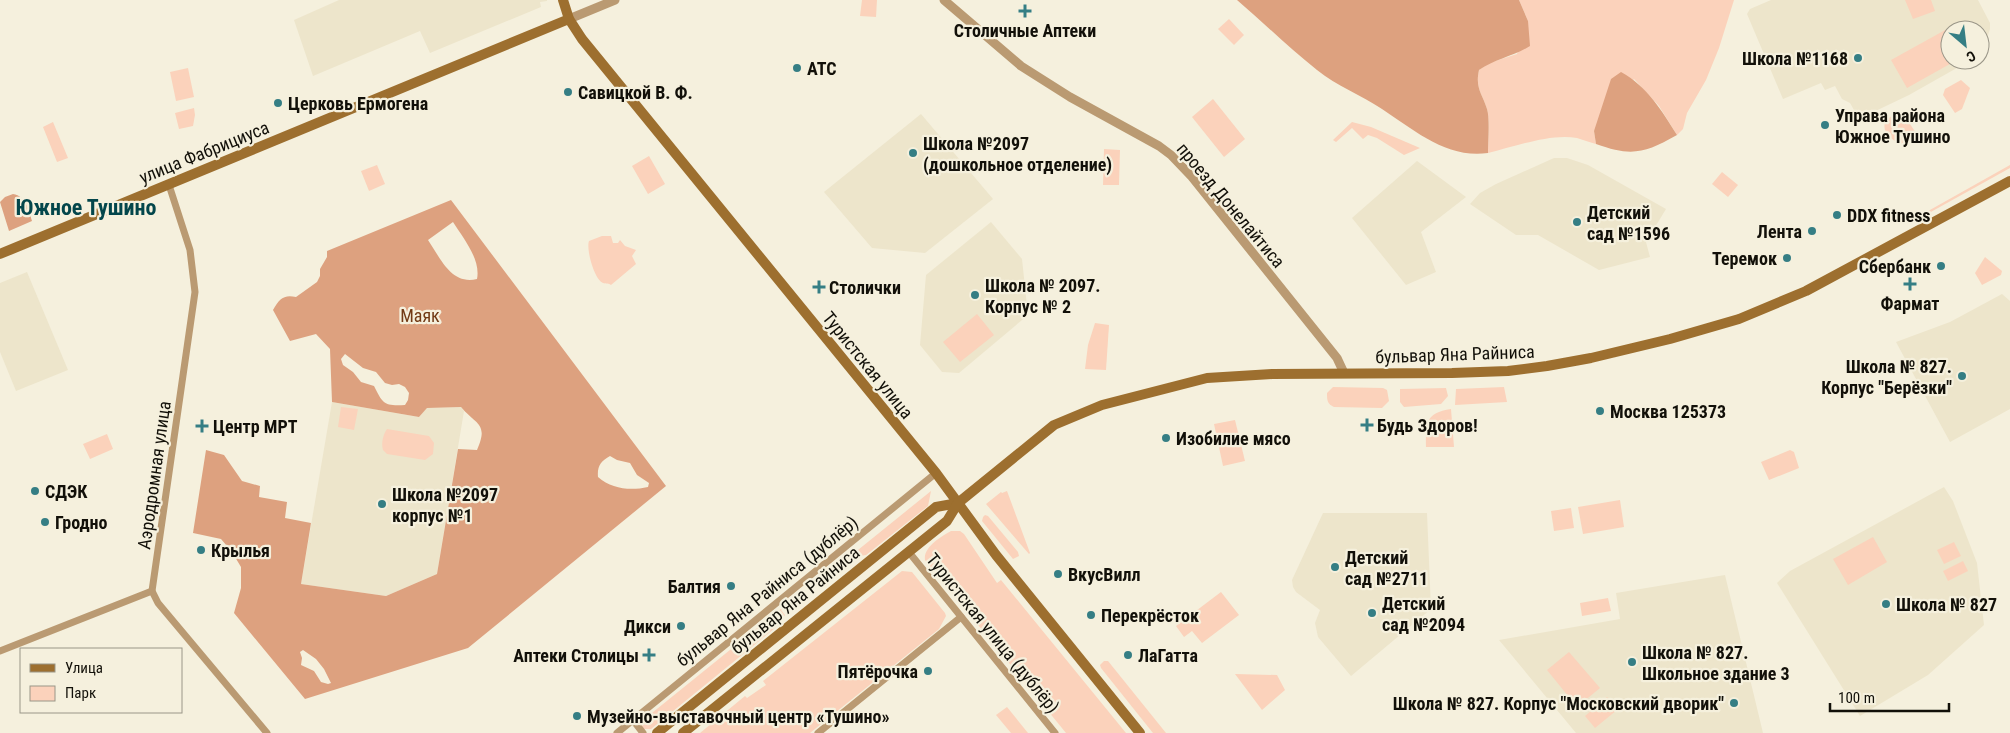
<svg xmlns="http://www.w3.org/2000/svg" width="2010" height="733" viewBox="0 0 2010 733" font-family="'Roboto Condensed',sans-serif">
  <rect width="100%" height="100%" fill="#f5f0dd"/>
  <!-- built -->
  <g fill="#ede5cb">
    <path d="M 339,0 L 547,0 L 547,1 L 540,2 L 541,7 L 430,53 L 420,31 L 313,76 L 294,20 Z"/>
    <path d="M 1771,0 L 1978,0 L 1990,23 L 1990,29 L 1982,54 L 1980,55 L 1980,30 L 1950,30 L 1950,60 L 1971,60 L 1909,95 L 1863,117 L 1858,117 L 1850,103 L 1842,99 L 1835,86 L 1825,90 L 1821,83 L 1783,99 L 1747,14 L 1750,9 Z"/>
    <path d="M 921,114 L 993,199 L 925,253 L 872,248 L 824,192 Z"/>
    <path d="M 1554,158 L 1567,158 L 1588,165 L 1666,209 L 1646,242 L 1650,257 L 1599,270 L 1538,235 L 1516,235 L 1470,204 L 1480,193 L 1496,184 Z"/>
    <path d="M 1417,161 L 1466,197 L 1421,232 L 1436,272 L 1406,285 L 1352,218 Z"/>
    <path d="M 991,222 L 1022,259 L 1028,315 L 959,373 L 942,372 L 920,345 L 926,275 Z"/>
    <path d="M 27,272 L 68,370 L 16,391 L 0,352 L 0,283 Z"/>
    <path d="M 2002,294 L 2010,301 L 2010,409 L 1950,442 L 1896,342 L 1950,322 Z"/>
    <path d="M 332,402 L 419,417 L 427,408 L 461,407 L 464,411 L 437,574 L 386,596 L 301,584 Z"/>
    <path d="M 1944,487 L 1953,501 L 1977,563 L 1984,625 L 1928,675 L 1860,716 L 1777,583 L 1790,571 Z"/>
    <path d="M 1323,513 L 1427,513 L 1431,609 L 1351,676 L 1318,637 L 1315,623 L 1320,610 L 1296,592 L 1293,587 L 1292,580 Z"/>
    <path d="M 1725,575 L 1763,733 L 1576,733 L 1499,640 L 1620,619 L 1616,593 Z"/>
  </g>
  <!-- green -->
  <g fill="#fbd2bb">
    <path d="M 862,0 L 877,0 L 876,17 L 860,16 Z"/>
    <path d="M 1519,0 L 1734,0 L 1719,48 L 1706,80 L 1687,113 L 1683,129 L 1677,135 L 1659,106 L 1634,79 L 1594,131 L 1596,144 C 1589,142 1583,140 1577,138 C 1550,133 1514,147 1488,153 C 1488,141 1490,119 1487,109 C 1482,93 1475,88 1479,70 L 1489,63 L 1517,54 L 1528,21 Z"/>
    <path d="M 1905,0 L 1931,0 L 1935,11 L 1913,19 Z"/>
    <path d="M 1229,19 L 1244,35 L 1234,45 L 1218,29 Z"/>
    <path d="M 1956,24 L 1959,30 L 1950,30 L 1950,60 L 1957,60 L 1907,88 L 1891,60 Z"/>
    <path d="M 188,68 L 194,97 L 176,101 L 170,72 Z"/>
    <path d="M 1961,80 L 1970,88 L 1962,109 L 1955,113 L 1943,95 L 1945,89 Z"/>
    <path d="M 1213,99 L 1245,139 L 1224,157 L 1192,117 Z"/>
    <path d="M 194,108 L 195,115 L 193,126 L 179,129 L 175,113 Z"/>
    <path d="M 1899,114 L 1906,118 L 1916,133 L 1914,139 L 1903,144 C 1885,140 1874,119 1899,114 Z"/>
    <path d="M 53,122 L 68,158 L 57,162 L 43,127 Z"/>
    <path d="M 1352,122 L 1371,127 L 1420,148 L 1404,155 L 1377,138 L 1368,135 L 1363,139 L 1352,128 L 1336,142 L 1333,140 Z"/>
    <path d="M 1104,149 L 1120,150 L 1119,185 L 1103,185 Z"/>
    <path d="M 649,156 L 665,184 L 648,194 L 632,166 Z"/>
    <path d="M 377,165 L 385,184 L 369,191 L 361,171 Z"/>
    <path d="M 2010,165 L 2010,168 L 1911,223 L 1907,216 L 1912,213 L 1914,217 L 1921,215 Z"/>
    <path d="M 1722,172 L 1738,185 L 1728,197 L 1712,184 Z"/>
    <path d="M 602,236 L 611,236 L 613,243 L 618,243 L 620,240 L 625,246 L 636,250 L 632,256 L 636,264 L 611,285 C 609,283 606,284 603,283 C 594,279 586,249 589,241 Z"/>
    <path d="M 1985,257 L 2002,271 L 2001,275 L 1982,285 L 1975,273 Z"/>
    <path d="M 977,314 L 994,335 L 960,362 L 943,342 Z"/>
    <path d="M 1095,323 L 1109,325 L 1106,370 L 1085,369 L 1088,345 Z"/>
    <path d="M 1333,387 L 1383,388 L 1387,390 L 1389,401 L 1382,408 L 1334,407 C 1327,404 1327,400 1327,393 Z"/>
    <path d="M 1504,387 L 1507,402 L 1455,405 L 1456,389 Z"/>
    <path d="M 1446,388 L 1448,396 L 1441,404 L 1404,407 L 1400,402 L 1400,389 Z"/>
    <path d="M 341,407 L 358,409 L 354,430 L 338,427 Z"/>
    <path d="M 1451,409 L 1454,447 L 1426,447 C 1426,423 1425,413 1451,409 Z"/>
    <path d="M 1235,420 L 1245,461 L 1223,466 L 1214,424 Z"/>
    <path d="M 387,429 L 429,436 L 434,443 L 433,454 L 425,460 L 387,454 L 383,450 C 381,443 383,435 387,429 Z"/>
    <path d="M 107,434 L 113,449 L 90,459 L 83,444 Z"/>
    <path d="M 1790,450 L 1794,452 L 1799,468 L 1769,480 L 1761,462 Z"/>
    <path d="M 931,491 L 928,506 L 866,555 C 854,556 843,567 834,573 L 832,571 Z"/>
    <path d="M 1007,491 L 1030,553 L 1029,554 L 986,504 L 1001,492 L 1002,493 Z"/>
    <path d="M 1620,500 L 1624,527 L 1583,534 L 1578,507 Z"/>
    <path d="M 1571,508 L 1574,528 L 1554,531 L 1551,511 Z"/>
    <path d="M 985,515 L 988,516 L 1018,552 L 1019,556 L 1013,559 L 982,521 L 983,517 Z"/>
    <path d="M 951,531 L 960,531 L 964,534 L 997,583 L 1001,580 L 1126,733 L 1066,733 L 925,560 C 923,547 942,536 951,531 Z"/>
    <path d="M 1873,537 L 1887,562 L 1848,585 L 1833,559 Z"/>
    <path d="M 1954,542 L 1961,556 L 1944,564 L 1937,550 Z"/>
    <path d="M 1963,561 L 1968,571 L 1948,581 L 1943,571 Z"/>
    <path d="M 902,571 L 912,572 L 945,613 L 946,616 L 939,629 L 810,733 L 700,733 L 745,696 L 747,698 L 766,685 L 763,681 Z"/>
    <path d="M 1221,592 L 1239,615 L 1202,643 L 1192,631 L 1184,637 L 1176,626 Z"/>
    <path d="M 789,598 L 792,602 L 781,610 L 785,615 L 775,628 L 651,729 L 643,729 L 639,723 L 639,719 L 642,721 L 782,608 L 780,605 Z"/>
    <path d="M 1608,598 L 1611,611 L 1582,616 L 1580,603 Z"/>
    <path d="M 1569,652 L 1600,688 L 1577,707 L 1547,670 Z"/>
    <path d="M 1104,661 L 1108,661 L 1166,733 L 1153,733 L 1101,668 L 1100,665 Z"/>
    <path d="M 1235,674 L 1277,675 L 1285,690 L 1262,710 Z"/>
    <path d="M 1607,697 L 1617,710 L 1595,728 L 1585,716 Z"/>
    <path d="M 1007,707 L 1028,733 L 1011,733 L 996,715 Z"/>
  </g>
  <!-- forest -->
  <g fill="#dda17f" fill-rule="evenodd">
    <path d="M 1237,0 L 1519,0 L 1528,21 L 1530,46 C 1514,56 1495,59 1479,70 C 1475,88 1482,93 1487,109 C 1490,119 1488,141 1488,153 C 1447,159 1414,130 1382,109 C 1361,95 1337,86 1317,70 C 1289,48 1264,23 1237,0 Z"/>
    <path d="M 1621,72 C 1647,86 1662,111 1677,135 C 1645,153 1632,157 1596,144 L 1594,131 L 1611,79 Z"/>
    <path d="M 13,194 C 26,196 29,210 32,221 L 9,231 L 0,202 L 5,197 Z"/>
    <path d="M 451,200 L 666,486 L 468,648 L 305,699 L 234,613 L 241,588 L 241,567 L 232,552 L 221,539 L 193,533 L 206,450 L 224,455 L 242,481 L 260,486 L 259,497 L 287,502 L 285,518 L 311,523 L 301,584 L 386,596 L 437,574 L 458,449 L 477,450 C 489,423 476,425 461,407 L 427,408 L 419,417 L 332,402 L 330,349 L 316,334 L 290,341 L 273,310 C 279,299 284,294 296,297 L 317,282 L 320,276 L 320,269 L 327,257 L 327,251 ZM 453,222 C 463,238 481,259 477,279 C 451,285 441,259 428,240 ZM 345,354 L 363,368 L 376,372 L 385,383 L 392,385 L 399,384 L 405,387 L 409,393 L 408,400 L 405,405 C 384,406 383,404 374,386 L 361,382 L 353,372 L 343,365 L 341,359 ZM 610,456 L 617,460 L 630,463 L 637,475 L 649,483 L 648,487 C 630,491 612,489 598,477 C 597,466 601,461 610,456 ZM 303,650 L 316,659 L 324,669 L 331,683 L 328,684 L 321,682 L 314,671 L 301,665 L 302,658 L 300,652 Z"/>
  </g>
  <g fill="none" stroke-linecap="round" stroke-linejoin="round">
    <!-- minor -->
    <g stroke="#ba9a72" stroke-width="7">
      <path d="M 169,185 L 190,250 L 195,292 L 152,591 L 158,603 L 267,733"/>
      <path d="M 908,551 L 1055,733"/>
      <path d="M 0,651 L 152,591"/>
      <path d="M 633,720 L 643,733"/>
      <path d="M 617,733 L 936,473"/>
      <path d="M 818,733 L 961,617"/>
    </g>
    <!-- tertiary -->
    <g stroke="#ba9a72" stroke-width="9">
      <path d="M 944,0 L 1021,66 L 1070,97 L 1159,146 L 1171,155 L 1192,177 L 1337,358 L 1344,373"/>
      <path d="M 569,19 L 615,0"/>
    </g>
    <!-- secondary -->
    <g stroke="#9d6f2f" stroke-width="10">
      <path d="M 563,0 L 569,19 L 582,39 L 936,473 L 996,555 L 1140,733"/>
      <path d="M 0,254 L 569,19"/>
      <path d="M 657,733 L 936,507 L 958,503"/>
      <path d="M 683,733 L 947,521 L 958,503 L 1054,425 L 1102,405 L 1207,378 L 1272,374 L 1452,373 L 1508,371 L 1547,366 L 1591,358 L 1670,339 L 1739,319 L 1806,291 L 2010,181"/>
    </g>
  </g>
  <!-- markers -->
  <g fill="#357e84" stroke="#f5f0dd" stroke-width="2">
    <path d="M1022.5 3.5h5v5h5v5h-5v5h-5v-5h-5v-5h5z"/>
    <circle cx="1858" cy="58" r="5"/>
    <circle cx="797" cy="68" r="5"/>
    <circle cx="568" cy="92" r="5"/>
    <circle cx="278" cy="103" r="5"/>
    <circle cx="1825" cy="125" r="5"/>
    <circle cx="913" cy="153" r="5"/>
    <circle cx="1837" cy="215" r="5"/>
    <circle cx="1577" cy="222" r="5"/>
    <circle cx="1812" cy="231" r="5"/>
    <circle cx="1787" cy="258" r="5"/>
    <circle cx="1941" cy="266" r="5"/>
    <path d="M1907.5 276.5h5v5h5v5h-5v5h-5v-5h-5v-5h5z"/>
    <path d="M816.5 279.5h5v5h5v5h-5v5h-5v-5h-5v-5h5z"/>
    <circle cx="975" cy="295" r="5"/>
    <circle cx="1962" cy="376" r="5"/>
    <circle cx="1600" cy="411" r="5"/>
    <path d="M1364.5 417.5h5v5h5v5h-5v5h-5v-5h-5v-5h5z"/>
    <path d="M199.5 418.5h5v5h5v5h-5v5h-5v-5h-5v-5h5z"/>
    <circle cx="1166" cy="438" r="5"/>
    <circle cx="35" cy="491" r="5"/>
    <circle cx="382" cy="504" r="5"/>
    <circle cx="45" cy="522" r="5"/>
    <circle cx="201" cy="550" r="5"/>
    <circle cx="1335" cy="567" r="5"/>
    <circle cx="1058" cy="574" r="5"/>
    <circle cx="731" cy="586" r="5"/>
    <circle cx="1886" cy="604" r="5"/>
    <circle cx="1372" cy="613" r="5"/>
    <circle cx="1091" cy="615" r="5"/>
    <circle cx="681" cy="626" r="5"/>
    <path d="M646.5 647.5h5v5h5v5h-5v5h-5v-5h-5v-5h5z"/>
    <circle cx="1128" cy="655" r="5"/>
    <circle cx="1632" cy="662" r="5"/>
    <circle cx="928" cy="671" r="5"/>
    <circle cx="1734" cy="703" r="5"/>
    <circle cx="577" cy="716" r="5"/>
  </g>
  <g text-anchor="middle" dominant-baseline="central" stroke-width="4.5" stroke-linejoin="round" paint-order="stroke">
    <!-- poi labels -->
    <g font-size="18" font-weight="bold" fill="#121009" stroke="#f5f0dd" text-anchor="start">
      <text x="1025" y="30" text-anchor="middle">Столичные Аптеки</text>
      <text x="1848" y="58" text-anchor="end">Школа №1168</text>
      <text x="807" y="68">АТС</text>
      <text x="578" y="92">Савицкой В. Ф.</text>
      <text x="288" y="103">Церковь Ермогена</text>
      <text x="1835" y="115">Управа района<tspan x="1835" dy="21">Южное Тушино</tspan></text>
      <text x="923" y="143">Школа №2097<tspan x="923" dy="21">(дошкольное отделение)</tspan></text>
      <text x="1587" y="212">Детский<tspan x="1587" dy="21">сад №1596</tspan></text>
      <text x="1847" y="215">DDX fitness</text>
      <text x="1802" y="231" text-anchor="end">Лента</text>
      <text x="1777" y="258" text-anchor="end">Теремок</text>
      <text x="1931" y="266" text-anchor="end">Сбербанк</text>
      <text x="985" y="285">Школа № 2097.<tspan x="985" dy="21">Корпус № 2</tspan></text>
      <text x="829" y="287">Столички</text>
      <text x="1910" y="303" text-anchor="middle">Фармат</text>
      <text x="1952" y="366" text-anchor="end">Школа № 827.<tspan x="1952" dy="21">Корпус "Берёзки"</tspan></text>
      <text x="1610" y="411">Москва 125373</text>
      <text x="1377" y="425">Будь Здоров!</text>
      <text x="213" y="426">Центр МРТ</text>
      <text x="1176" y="438">Изобилие мясо</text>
      <text x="45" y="491">СДЭК</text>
      <text x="392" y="494">Школа №2097<tspan x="392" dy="21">корпус №1</tspan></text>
      <text x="55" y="522">Гродно</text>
      <text x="211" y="550">Крылья</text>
      <text x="1345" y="557">Детский<tspan x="1345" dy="21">сад №2711</tspan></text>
      <text x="1068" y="574">ВкусВилл</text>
      <text x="721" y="586" text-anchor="end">Балтия</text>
      <text x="1382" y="603">Детский<tspan x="1382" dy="21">сад №2094</tspan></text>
      <text x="1896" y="604">Школа № 827</text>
      <text x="1101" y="615">Перекрёсток</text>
      <text x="671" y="626" text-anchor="end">Дикси</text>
      <text x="1642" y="652">Школа № 827.<tspan x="1642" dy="21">Школьное здание 3</tspan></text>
      <text x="639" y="655" text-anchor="end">Аптеки Столицы</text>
      <text x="1138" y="655">ЛаГатта</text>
      <text x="918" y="671" text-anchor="end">Пятёрочка</text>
      <text x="1724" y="703" text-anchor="end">Школа № 827. Корпус "Московский дворик"</text>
      <text x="587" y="716">Музейно-выставочный центр «Тушино»</text>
    </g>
    <!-- street labels -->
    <g font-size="18" fill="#121009" stroke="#f5f0dd">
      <text transform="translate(204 152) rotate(-22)">улица Фабрициуса</text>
      <text transform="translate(1231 205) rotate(50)">проезд Донелайтиса</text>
      <text transform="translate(1455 354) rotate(-2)">бульвар Яна Райниса</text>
      <text transform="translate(868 365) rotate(51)">Туристская улица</text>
      <text transform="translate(154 475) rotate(-82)">Аэродромная улица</text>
      <text transform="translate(767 591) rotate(-39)">бульвар Яна Райниса (дублёр)</text>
      <text transform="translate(795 600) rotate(-39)">бульвар Яна Райниса</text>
      <text transform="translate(993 633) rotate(51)">Туристская улица (дублёр)</text>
    </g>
    <!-- park labels -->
    <g font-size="18" fill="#723a15" stroke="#f5f0dd">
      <text x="420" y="315">Маяк</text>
    </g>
    <!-- district labels -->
    <g font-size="22" font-weight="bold" fill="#03464b" stroke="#f5f0dd">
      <text x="86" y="207">Южное Тушино</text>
    </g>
  </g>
  <!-- legend -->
  <rect x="20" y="648" width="162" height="65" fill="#f5f0dd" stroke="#9a9688"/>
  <rect x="30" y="664" width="25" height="8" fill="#9d6f2f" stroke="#9a9688"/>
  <text x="65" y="673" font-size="15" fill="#121009">Улица</text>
  <rect x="30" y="686" width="25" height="15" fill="#fbd2bb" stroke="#9a9688"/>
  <text x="65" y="698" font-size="15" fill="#121009">Парк</text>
  <!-- north arrow -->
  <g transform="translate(1965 45) rotate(152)"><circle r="24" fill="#f5f0dd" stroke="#9a9688"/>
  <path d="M0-4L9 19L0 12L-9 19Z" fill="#357e84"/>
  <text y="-8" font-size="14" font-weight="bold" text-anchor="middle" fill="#121009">С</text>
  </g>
  <!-- scale -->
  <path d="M1830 703v8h119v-8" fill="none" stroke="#121009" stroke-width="2.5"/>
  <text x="1838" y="703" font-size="15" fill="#121009" stroke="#f5f0dd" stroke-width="4" paint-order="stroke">100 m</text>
</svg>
